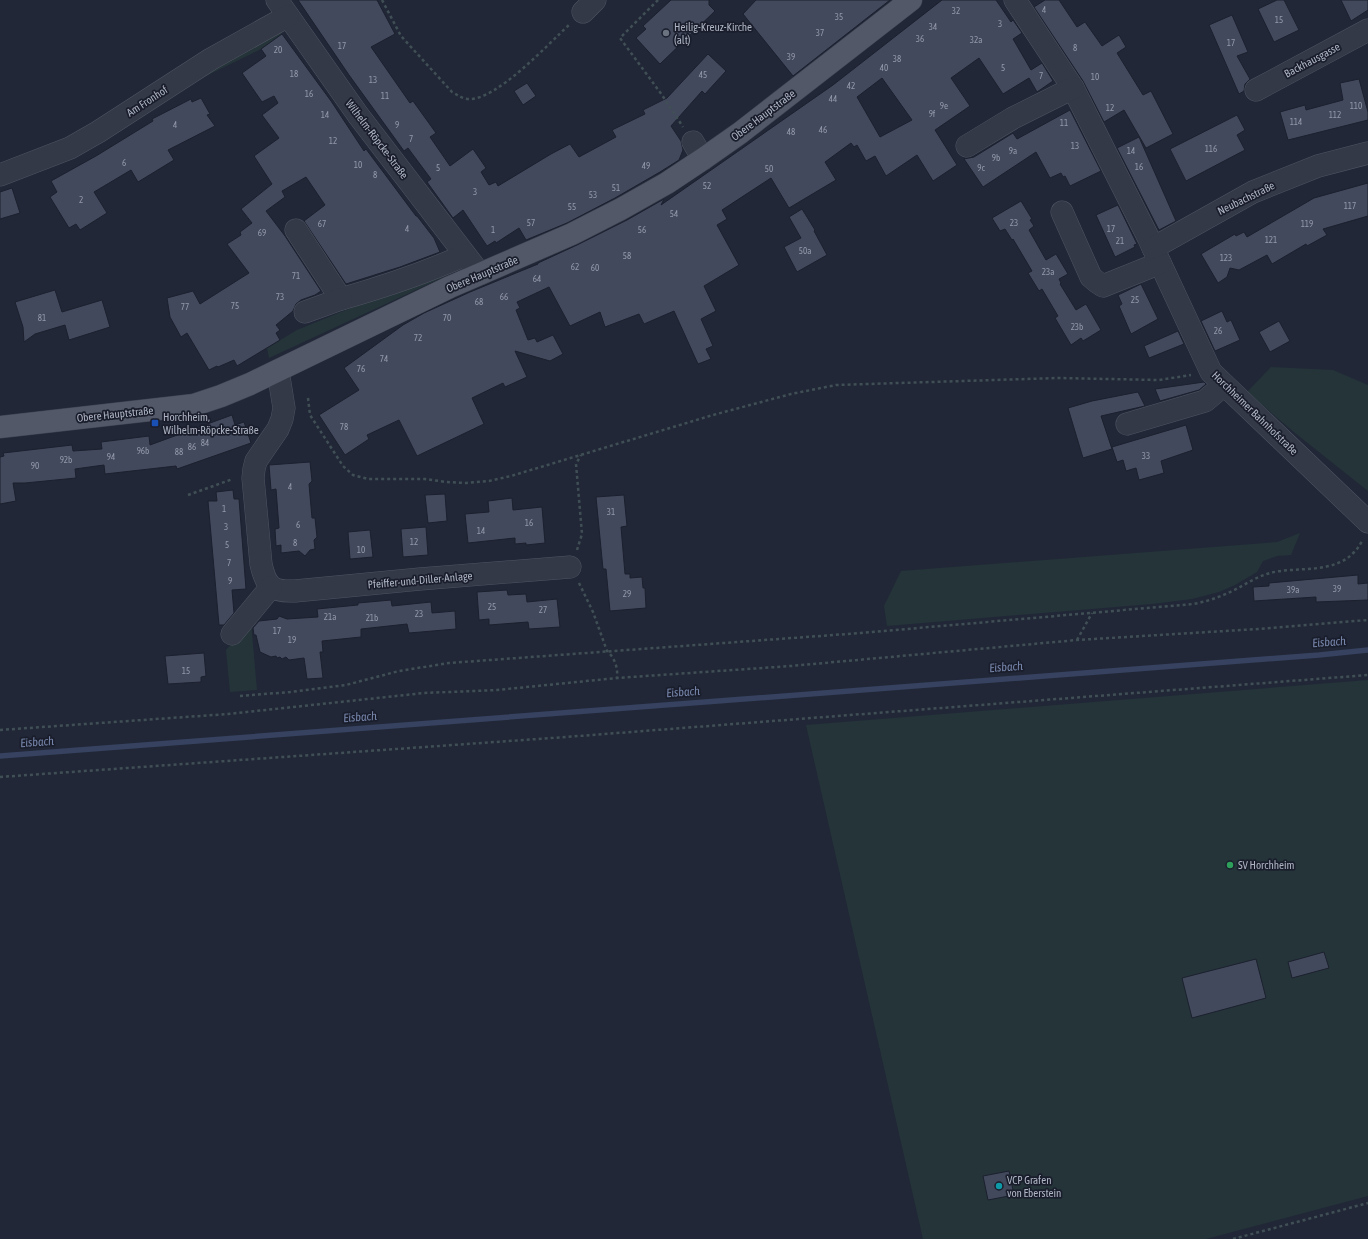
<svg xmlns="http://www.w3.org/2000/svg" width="1368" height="1239" viewBox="0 0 1368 1239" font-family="'Asap Condensed',sans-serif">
  <rect width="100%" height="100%" fill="#212737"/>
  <!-- green -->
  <g fill="#243439">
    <path d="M 279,30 L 282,34 L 261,49 L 200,79 Z"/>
    <path d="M 446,269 L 449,273 L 446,276 L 269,358 L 267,348 L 297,330 Z"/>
    <path d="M 1271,367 L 1333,370 L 1368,385 L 1368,491 L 1295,433 L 1247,392 Z"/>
    <path d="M 1300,533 L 1291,555 L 1277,556 L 1263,561 L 1257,572 L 1235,585 L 1219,592 L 1192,599 L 1152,604 L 887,626 L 884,606 L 901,571 L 1277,542 Z"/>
    <path d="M 251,622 L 257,690 L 230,692 L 226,650 Z"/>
    <path d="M 1368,680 L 1368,1196 L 1206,1239 L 923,1239 L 806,725 Z"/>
  </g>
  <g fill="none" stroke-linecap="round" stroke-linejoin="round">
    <!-- stream -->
    <path stroke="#36425f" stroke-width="5.5" d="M 0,756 L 1319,655 L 1368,650"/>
  </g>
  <!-- building -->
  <g fill="#42495c" stroke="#1c202e" fill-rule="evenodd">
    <path d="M 298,0 L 377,0 L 395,34 L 371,47 L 410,103 L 413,101 L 436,133 L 430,137 L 450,166 L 473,149 L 486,168 L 481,172 L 489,185 L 496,182 L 498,186 L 551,154 L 570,144 L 579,157 L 616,137 L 612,130 L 645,114 L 643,110 L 667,98 L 708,54 L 726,71 L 705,94 L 702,91 L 671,126 L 681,141 L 683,150 L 679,160 L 660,172 L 615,198 L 567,223 L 526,240 L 519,228 L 496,243 L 495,241 L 487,246 L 463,210 L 453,218 L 427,182 L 431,179 L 408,148 L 404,151 L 349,75 Z"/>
    <path d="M 671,0 L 709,0 L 709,5 L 715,11 L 660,64 L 636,38 L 646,29 L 643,26 Z"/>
    <path d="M 756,0 L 890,0 L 793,76 L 743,14 Z"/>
    <path d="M 942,0 L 996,0 L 1011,22 L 1013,20 L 1022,33 L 1013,39 L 1031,70 L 1042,63 L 1053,81 L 1037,92 L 1029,78 L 1003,94 L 979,58 L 951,78 L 970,106 L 935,130 L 957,165 L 933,181 L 917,155 L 886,176 L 875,156 L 866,161 L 857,145 L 854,147 L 851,143 L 825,162 L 836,180 L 789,208 L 771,178 L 722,210 L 727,219 L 717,225 L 739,265 L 704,286 L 716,311 L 701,319 L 713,346 L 706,349 L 711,359 L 698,364 L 674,311 L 644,324 L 639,314 L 605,327 L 600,312 L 570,326 L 549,287 L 517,302 L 520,308 L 516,310 L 528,340 L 535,338 L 537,342 L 553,335 L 563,354 L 550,361 L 515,351 L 527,377 L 505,387 L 503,383 L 472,398 L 484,424 L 417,456 L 399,420 L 367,435 L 369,439 L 345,455 L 319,415 L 359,390 L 344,368 L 403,325 L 424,313 L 470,292 L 538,264 L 538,263 L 577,245 L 627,220 L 664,199 L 661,205 L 833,85 ZM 882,78 L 912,120 L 880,137 L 857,97 Z"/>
    <path d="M 1045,0 L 1059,0 L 1077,27 L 1085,22 L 1102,46 L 1119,35 L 1126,47 L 1117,53 L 1143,95 L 1151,91 L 1173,134 L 1146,148 L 1124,110 L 1104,122 L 1083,81 L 1034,7 Z"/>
    <path d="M 1277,0 L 1284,0 L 1299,30 L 1274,42 L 1258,9 Z"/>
    <path d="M 1341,0 L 1368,0 L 1368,10 L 1351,21 Z"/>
    <path d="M 1232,15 L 1248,52 L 1237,56 L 1250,79 L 1245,84 L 1244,91 L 1239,94 L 1209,25 Z"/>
    <path d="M 282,34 L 331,101 L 364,151 L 366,149 L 416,216 L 417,216 L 434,238 L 440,252 L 400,267 L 346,284 L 304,221 L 325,205 L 306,177 L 282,191 L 285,197 L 266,211 L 285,236 L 321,291 L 315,295 L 301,300 L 296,304 L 293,311 L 276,325 L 280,330 L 276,333 L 280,340 L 237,366 L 234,360 L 218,367 L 217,366 L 209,370 L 187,333 L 181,337 L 170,317 L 167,298 L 193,291 L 200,304 L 249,273 L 227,244 L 241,235 L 240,232 L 252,223 L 241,209 L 272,184 L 254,156 L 279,138 L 262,115 L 278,103 L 274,96 L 262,102 L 242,73 L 266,56 L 261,49 Z"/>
    <path d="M 1359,79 L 1368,112 L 1368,120 L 1288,140 L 1280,112 L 1305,105 L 1306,110 L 1343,100 L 1340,83 Z"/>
    <path d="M 527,83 L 536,96 L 523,105 L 514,91 Z"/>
    <path d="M 201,98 L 210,114 L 207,115 L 215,126 L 168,150 L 174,160 L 138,182 L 131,170 L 94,192 L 107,213 L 80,230 L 76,224 L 69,228 L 50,197 L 57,192 L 51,181 L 96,156 L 153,121 L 152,119 L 191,99 L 192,102 Z"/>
    <path d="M 1070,110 L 1101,171 L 1070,186 L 1065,176 L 1063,177 L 1061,173 L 1050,178 L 1036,152 L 983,187 L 964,159 L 974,157 L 1013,133 L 1017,139 Z"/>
    <path d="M 1237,115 L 1245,130 L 1237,135 L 1245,150 L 1186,181 L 1170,149 Z"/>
    <path d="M 1139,137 L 1176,221 L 1159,230 L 1117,148 Z"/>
    <path d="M 1368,183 L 1368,216 L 1323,229 L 1327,235 L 1307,246 L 1306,244 L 1272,264 L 1267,255 L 1239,270 L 1230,268 L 1227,277 L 1218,283 L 1201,254 L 1235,234 L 1236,236 L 1244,232 L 1247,237 L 1314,198 Z"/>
    <path d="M 12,188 L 20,213 L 0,219 L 0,192 Z"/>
    <path d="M 1021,201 L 1032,219 L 1030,220 L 1034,226 L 1029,230 L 1046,260 L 1056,254 L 1068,274 L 1059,279 L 1061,283 L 1060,284 L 1076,310 L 1086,304 L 1101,330 L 1083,341 L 1081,338 L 1071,345 L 1055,318 L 1058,316 L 1042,289 L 1039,291 L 1028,273 L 1032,271 L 1013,239 L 1012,240 L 1005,229 L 1000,231 L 992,218 Z"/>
    <path d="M 1118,205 L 1137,244 L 1134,245 L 1135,247 L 1115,257 L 1096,215 Z"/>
    <path d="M 802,209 L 815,230 L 814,231 L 827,255 L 797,272 L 784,247 L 801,238 L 789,217 Z"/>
    <path d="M 1141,284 L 1158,319 L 1131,334 L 1119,306 L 1122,304 L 1118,295 Z"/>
    <path d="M 55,290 L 62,312 L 102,300 L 110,327 L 69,340 L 65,325 L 35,334 L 24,342 L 23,327 L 15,302 Z"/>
    <path d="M 1222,311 L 1227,322 L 1231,320 L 1240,340 L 1215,351 L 1201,321 Z"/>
    <path d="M 1279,321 L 1290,341 L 1270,352 L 1259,332 Z"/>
    <path d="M 1178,331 L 1184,344 L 1149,358 L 1144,346 Z"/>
    <path d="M 1204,382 L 1206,384 L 1199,390 L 1160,401 L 1155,389 Z"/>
    <path d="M 1138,392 L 1145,406 L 1101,416 L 1112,449 L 1083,458 L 1068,408 L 1092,401 Z"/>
    <path d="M 232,415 L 235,425 L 244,422 L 251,443 L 177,469 L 176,466 L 105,474 L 104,465 L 75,469 L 76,478 L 25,483 L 13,483 L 16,501 L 0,504 L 0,457 L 4,456 L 3,453 L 72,445 L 73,451 L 102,449 L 101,442 L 149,436 L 150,445 Z"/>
    <path d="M 1186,425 L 1193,450 L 1161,461 L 1164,473 L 1139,480 L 1136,468 L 1126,471 L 1123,460 L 1117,462 L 1112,447 Z"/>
    <path d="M 310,462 L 312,481 L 309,484 L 312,518 L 315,518 L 317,537 L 314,540 L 315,549 L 310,550 L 305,556 L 299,551 L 281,553 L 281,545 L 276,546 L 275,529 L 279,528 L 276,489 L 271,490 L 269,465 Z"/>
    <path d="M 233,490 L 234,499 L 239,499 L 246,589 L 232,590 L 234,613 L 224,625 L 219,625 L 208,501 L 217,501 L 216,492 Z"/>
    <path d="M 445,494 L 447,521 L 428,523 L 425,495 Z"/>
    <path d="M 624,495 L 627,526 L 621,527 L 625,574 L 630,574 L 630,578 L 642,577 L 643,588 L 645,588 L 646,608 L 610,611 L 606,569 L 603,569 L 596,497 Z"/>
    <path d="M 512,498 L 513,510 L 542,507 L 545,543 L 526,545 L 526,543 L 515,544 L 515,538 L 468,543 L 465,514 L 489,512 L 488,501 Z"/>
    <path d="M 426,527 L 428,555 L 403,557 L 401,529 Z"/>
    <path d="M 370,530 L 373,557 L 350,559 L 348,532 Z"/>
    <path d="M 1358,575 L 1358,584 L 1368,583 L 1368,600 L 1316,602 L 1316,597 L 1254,601 L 1253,587 L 1269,586 L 1269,583 Z"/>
    <path d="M 507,590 L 508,595 L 526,594 L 527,602 L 557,599 L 560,627 L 529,629 L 528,622 L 489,625 L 489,619 L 479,620 L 477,592 Z"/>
    <path d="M 391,600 L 392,606 L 431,602 L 432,613 L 455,611 L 456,629 L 409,633 L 407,624 L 361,629 L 361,637 L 322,641 L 323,652 L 320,652 L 323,678 L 307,679 L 304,658 L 289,660 L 286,657 L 282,659 L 280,657 L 277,658 L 276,656 L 271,657 L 260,652 L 256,635 L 254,635 L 253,628 L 259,621 L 277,619 L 279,616 L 287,619 L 318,617 L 317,609 L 358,605 L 358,603 Z"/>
    <path d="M 204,653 L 206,676 L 201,677 L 201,682 L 168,684 L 165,656 Z"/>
    <path d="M 1324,952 L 1329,968 L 1292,978 L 1288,962 Z"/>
    <path d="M 1256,959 L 1266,998 L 1192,1018 L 1182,978 Z"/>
    <path d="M 1009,1171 L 1014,1195 L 988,1200 L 983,1176 Z"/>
  </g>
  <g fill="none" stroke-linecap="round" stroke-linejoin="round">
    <defs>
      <g id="minor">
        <path d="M 277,0 L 358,115 L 480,274"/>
        <path d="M 1015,0 L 1073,88 L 1148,237 L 1211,372 L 1368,522"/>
        <path d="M 583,12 L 595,0"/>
        <path d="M 1256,90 L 1368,30"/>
        <path d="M 693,142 L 703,159"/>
        <path d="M 967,146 L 1013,118 L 1073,88"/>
        <path d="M 0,175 L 70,148 L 98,132 L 211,59 L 288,16"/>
        <path d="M 1062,212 L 1091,277 L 1097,282 L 1103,286 L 1160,263"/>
        <path d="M 296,230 L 341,299 C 383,287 425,273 465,255"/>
        <path d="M 1153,248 L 1253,192 L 1318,166 L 1368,153"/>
        <path d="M 305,312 L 341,299"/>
        <path d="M 278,371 L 284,408 L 282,419 L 278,429 L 256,461 L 254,469 L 253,478 L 261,564 C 266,587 272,592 295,591 L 420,579 L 570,567"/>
        <path d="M 1127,424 L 1205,401 L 1224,385"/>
        <path d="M 232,634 L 271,587"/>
      </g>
      <path id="major" d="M 0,427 L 194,405 L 221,396 L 250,384 L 450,287 L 572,234 L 621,209 L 667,183 L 703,159 L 740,133 L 911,0"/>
    </defs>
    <!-- minor casing -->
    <use href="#minor" stroke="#4e5462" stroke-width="23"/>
    <!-- major casing -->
    <use href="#major" stroke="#3d4251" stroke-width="23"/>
    <!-- path -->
    <g stroke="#404f55" stroke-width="2.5" stroke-dasharray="3 3" stroke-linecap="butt">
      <path d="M 382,0 L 401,36 L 452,92 C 458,95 462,99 469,99 C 497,100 548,44 569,25"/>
      <path d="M 658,0 L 620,38 L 662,95 L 683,127"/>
      <path d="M 308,398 L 310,415 L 343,466 L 353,475 L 368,479 L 425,479 L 446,482 L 466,483 L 489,481 L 511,476 L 713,415 L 791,394 L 836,385 L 1058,378 L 1159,380 L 1191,375"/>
      <path d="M 188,495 L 233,479"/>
      <path d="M 577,550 L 582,534 L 576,464 L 581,455"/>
      <path d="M 579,583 L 593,612 L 607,651 C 615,658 618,668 617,678"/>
      <path d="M 1077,640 L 1092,613"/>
      <path d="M 240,696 L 290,692 L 346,685 L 399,671 L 449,663 L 861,633 L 1193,604 C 1205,602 1217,598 1228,593 C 1242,587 1255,577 1270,573 C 1296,566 1335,575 1355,551 C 1358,548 1360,545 1362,541"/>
      <path d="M 0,730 L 228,714 L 424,693 L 497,690 L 617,678 L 791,666 L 1077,640 L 1258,629 L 1368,620"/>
      <path d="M 0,777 L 566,737 L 1368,675"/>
      <path d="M 1233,1239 L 1368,1203"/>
    </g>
    <!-- minor -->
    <use href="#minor" stroke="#343947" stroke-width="22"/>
    <!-- major -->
    <use href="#major" stroke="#525867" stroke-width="22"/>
  </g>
  <!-- markers -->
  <circle fill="#6b7280" stroke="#1a1e2c" stroke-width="1.5" cx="666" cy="33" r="4"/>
  <rect fill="#1a4fb4" stroke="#1a1e2c" stroke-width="1.5" x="151" y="419" width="8" height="8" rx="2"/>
  <circle fill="#2e9e5b" stroke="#1a1e2c" stroke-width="1.5" cx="1230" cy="865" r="4"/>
  <circle fill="#0f9aa8" stroke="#1a1e2c" stroke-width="1.5" cx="999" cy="1186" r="4"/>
  <g text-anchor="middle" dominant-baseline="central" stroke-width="3.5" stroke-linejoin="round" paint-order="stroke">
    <!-- number labels -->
    <g font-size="9" fill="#9399aa">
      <text x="1044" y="10">4</text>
      <text x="956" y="11">32</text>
      <text x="839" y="17">35</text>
      <text x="1279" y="20">15</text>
      <text x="1000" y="24">3</text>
      <text x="933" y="27">34</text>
      <text x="820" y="33">37</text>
      <text x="920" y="39">36</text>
      <text x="976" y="40">32a</text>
      <text x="1231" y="43">17</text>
      <text x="342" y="46">17</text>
      <text x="1075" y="48">8</text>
      <text x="278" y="50">20</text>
      <text x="791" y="57">39</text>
      <text x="897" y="59">38</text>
      <text x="884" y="68">40</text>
      <text x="1003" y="68">5</text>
      <text x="294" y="74">18</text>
      <text x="703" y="75">45</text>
      <text x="1041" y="76">7</text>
      <text x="1095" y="77">10</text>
      <text x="373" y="80">13</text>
      <text x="851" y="86">42</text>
      <text x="309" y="94">16</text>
      <text x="385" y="96">11</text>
      <text x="833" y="99">44</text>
      <text x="944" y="106">9e</text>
      <text x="1356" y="106">110</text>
      <text x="1110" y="108">12</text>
      <text x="932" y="114">9f</text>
      <text x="325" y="115">14</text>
      <text x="1335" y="115">112</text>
      <text x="1296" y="122">114</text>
      <text x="1064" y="123">11</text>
      <text x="175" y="125">4</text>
      <text x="397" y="125">9</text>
      <text x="823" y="130">46</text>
      <text x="791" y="132">48</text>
      <text x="411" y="139">7</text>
      <text x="333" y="141">12</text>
      <text x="1075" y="146">13</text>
      <text x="1211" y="149">116</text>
      <text x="1013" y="151">9a</text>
      <text x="1131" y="151">14</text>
      <text x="996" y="158">9b</text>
      <text x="124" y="163">6</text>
      <text x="358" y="165">10</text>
      <text x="646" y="166">49</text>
      <text x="1139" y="167">16</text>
      <text x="438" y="168">5</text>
      <text x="981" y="168">9c</text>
      <text x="769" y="169">50</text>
      <text x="375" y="175">8</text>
      <text x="707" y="186">52</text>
      <text x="616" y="188">51</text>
      <text x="475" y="192">3</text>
      <text x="593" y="195">53</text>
      <text x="81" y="200">2</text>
      <text x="1350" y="206">117</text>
      <text x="572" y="207">55</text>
      <text x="674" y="214">54</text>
      <text x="531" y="223">57</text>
      <text x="1014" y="223">23</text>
      <text x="322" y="224">67</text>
      <text x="1307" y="224">119</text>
      <text x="407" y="229">4</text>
      <text x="1111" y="229">17</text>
      <text x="493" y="230">1</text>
      <text x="642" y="230">56</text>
      <text x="262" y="233">69</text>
      <text x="1271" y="240">121</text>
      <text x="1120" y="241">21</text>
      <text x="805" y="251">50a</text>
      <text x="627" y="256">58</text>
      <text x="1226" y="258">123</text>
      <text x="575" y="267">62</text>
      <text x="595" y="268">60</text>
      <text x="1048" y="272">23a</text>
      <text x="296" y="276">71</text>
      <text x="537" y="279">64</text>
      <text x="280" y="297">73</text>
      <text x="504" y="297">66</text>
      <text x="1135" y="300">25</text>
      <text x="479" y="302">68</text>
      <text x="235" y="306">75</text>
      <text x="185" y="307">77</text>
      <text x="42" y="318">81</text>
      <text x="447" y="318">70</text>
      <text x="1077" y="327">23b</text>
      <text x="1218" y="331">26</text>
      <text x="418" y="338">72</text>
      <text x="384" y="359">74</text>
      <text x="361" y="369">76</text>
      <text x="344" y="427">78</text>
      <text x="205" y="443">84</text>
      <text x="192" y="447">86</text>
      <text x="143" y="451">96b</text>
      <text x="179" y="452">88</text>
      <text x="1146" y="456">33</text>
      <text x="111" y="457">94</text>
      <text x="66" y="460">92b</text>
      <text x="35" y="466">90</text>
      <text x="290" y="487">4</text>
      <text x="224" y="509">1</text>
      <text x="611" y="512">31</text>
      <text x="529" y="523">16</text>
      <text x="298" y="525">6</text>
      <text x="226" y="527">3</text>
      <text x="481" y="531">14</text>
      <text x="414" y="542">12</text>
      <text x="295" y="543">8</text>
      <text x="227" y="545">5</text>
      <text x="361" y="550">10</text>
      <text x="229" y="563">7</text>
      <text x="230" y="581">9</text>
      <text x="1337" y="589">39</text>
      <text x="1293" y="590">39a</text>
      <text x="627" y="594">29</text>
      <text x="492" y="607">25</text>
      <text x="543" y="610">27</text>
      <text x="419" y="614">23</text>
      <text x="330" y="617">21a</text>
      <text x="372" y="618">21b</text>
      <text x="277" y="631">17</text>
      <text x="292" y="640">19</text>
      <text x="186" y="671">15</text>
    </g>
    <!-- poi labels -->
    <g font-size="11" fill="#aeb4c4" stroke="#1a1e2c" text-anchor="start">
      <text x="674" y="27">Heilig-Kreuz-Kirche<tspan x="674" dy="13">(alt)</tspan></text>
      <text x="163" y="417">Horchheim,<tspan x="163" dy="13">Wilhelm-Röpcke-Straße</tspan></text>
      <text x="1238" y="865">SV Horchheim</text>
      <text x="1007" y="1180">VCP Grafen<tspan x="1007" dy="13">von Eberstein</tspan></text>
    </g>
    <!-- street labels -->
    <g font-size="11" fill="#aeb4c4" stroke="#1a1e2c">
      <text transform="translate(1312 60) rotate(-28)">Backhausgasse</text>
      <text transform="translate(147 101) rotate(-33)">Am Fronhof</text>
      <text transform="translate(763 115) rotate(-37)">Obere Hauptstraße</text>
      <text transform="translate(377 139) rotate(53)">Wilhelm-Röpcke-Straße</text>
      <text transform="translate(1246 198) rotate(-26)">Neubachstraße</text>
      <text transform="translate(482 274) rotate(-23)">Obere Hauptstraße</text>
      <text transform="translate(1255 413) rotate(44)">Horchheimer Bahnhofstraße</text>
      <text transform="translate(115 414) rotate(-6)">Obere Hauptstraße</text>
      <text transform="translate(420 580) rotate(-5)">Pfeiffer-und-Diller-Anlage</text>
    </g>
    <!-- water labels -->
    <g font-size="12" font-style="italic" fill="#7786ab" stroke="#1a1e2c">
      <text transform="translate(1329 642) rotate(-4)">Eisbach</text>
      <text transform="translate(1006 667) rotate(-4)">Eisbach</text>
      <text transform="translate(683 692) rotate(-4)">Eisbach</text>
      <text transform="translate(360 717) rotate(-4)">Eisbach</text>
      <text transform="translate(37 742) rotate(-4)">Eisbach</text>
    </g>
  </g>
</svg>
